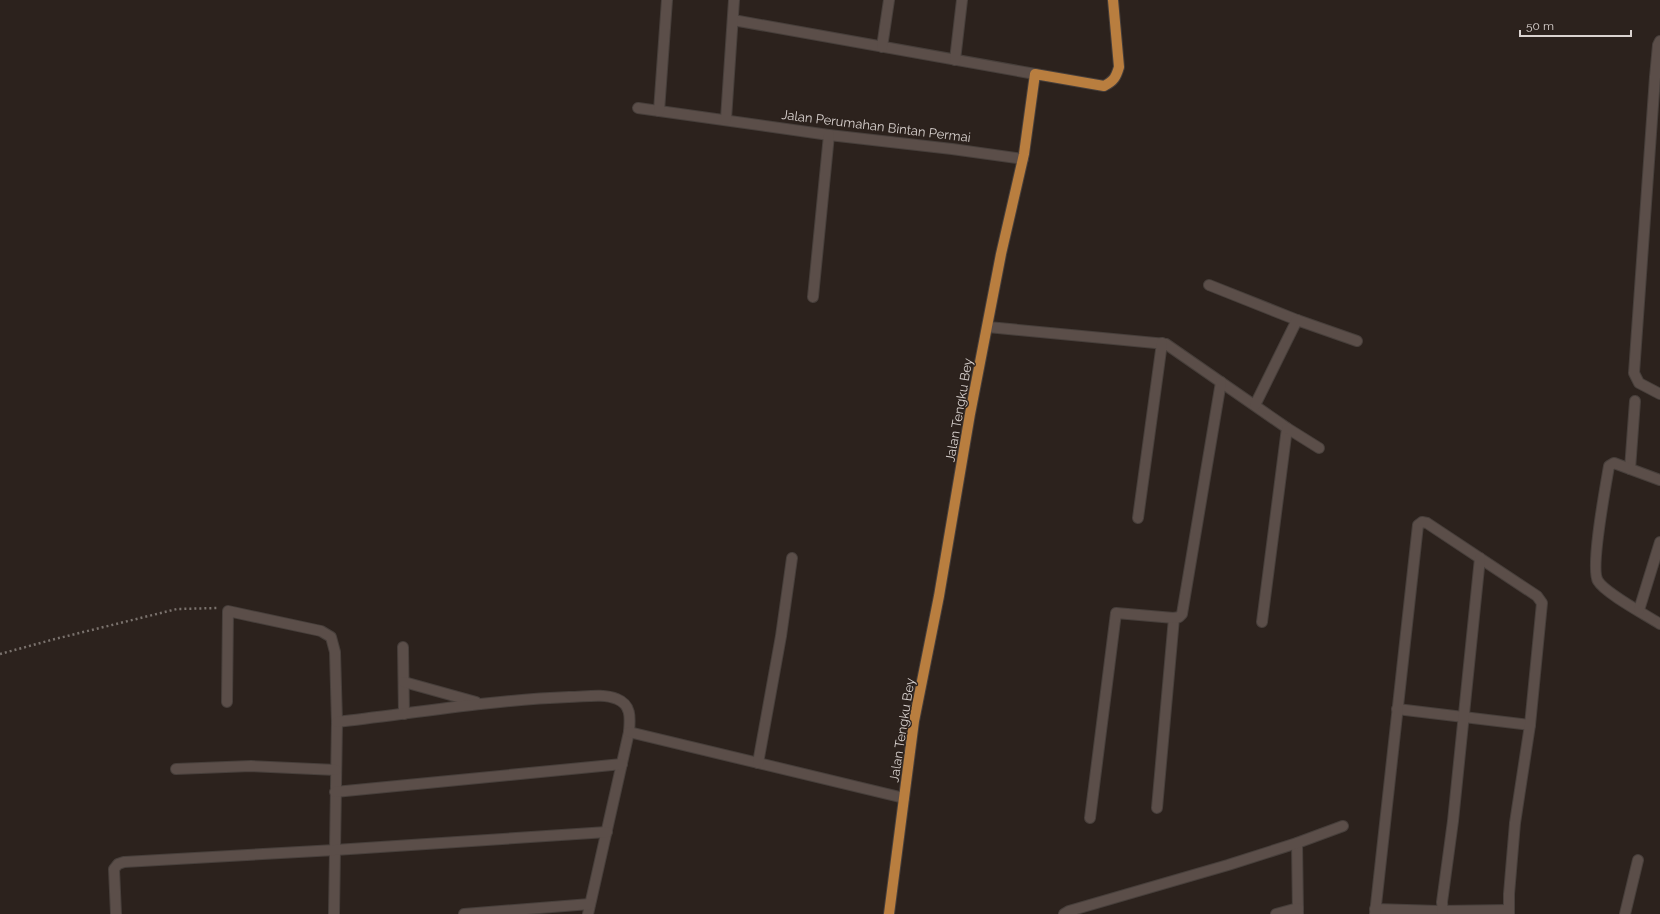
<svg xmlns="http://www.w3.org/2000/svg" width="1660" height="914" viewBox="0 0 1660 914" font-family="Raleway,sans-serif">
  <rect width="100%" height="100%" fill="#2c221d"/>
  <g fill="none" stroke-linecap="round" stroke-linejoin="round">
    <defs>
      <g id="minor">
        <path d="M 733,20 L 1035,74"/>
        <path d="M 1660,41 L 1658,45 L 1655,77 L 1634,373 L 1639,383 L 1660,394"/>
        <path d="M 882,47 L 889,0"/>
        <path d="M 955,60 L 962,0"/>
        <path d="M 638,108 L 829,135 L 952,149 L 1023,159"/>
        <path d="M 659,111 L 667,0"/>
        <path d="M 726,119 L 734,0"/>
        <path d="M 1209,285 L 1297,320"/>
        <path d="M 813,297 L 829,135"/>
        <path d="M 988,327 L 1166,344 L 1287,428 L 1262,622"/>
        <path d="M 1255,405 L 1297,320 L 1357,341"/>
        <path d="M 1287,428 L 1319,448"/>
        <path d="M 1630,469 L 1635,401"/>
        <path d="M 1660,480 L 1614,463 L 1609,466 C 1606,484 1590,569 1598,581 C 1605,593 1646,615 1660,624"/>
        <path d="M 1138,518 L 1162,343"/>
        <path d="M 1639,610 L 1660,542"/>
        <path d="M 403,647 L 404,714"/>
        <path d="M 404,682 L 476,702"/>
        <path d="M 227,702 L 228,611 L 321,631 L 331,637 L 335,652 L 337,722 L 334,914"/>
        <path d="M 1397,709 L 1530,725"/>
        <path d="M 337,722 C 414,713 491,700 569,697 C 584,697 603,693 617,699 C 632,705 630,719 629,732 L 588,914"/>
        <path d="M 629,732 L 904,798"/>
        <path d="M 758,763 L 781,636 L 792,558"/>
        <path d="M 176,769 L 251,766 L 336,770"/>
        <path d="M 335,792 L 622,764"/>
        <path d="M 1157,808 L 1174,618"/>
        <path d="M 1090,818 L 1116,613 L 1174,618 L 1179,617 L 1182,614 L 1221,382"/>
        <path d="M 1297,843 L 1298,914"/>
        <path d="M 1375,909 L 1439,911 L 1509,910"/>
        <path d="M 116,914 L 114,869 L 118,864 L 124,862 L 335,850 L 607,832"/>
        <path d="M 464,914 L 590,904"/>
        <path d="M 1064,914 L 1069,911 L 1228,865 L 1297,843 L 1343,826"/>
        <path d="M 1276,914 L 1298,908"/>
        <path d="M 1375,914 L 1418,525 L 1422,522 L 1427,523 L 1537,596 L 1542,603 L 1530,725 L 1515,823 L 1509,894 L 1509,914"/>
        <path d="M 1443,914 L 1442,902 L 1453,821 L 1480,558"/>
        <path d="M 1625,914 L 1638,860"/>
      </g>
      <path id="major" d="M 889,914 L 914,721 L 939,596 L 970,414 L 1001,254 L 1024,154 L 1035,74 L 1104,86 C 1114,81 1116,77 1119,67 L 1113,0"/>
    </defs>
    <!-- minor casing -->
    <use href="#minor" stroke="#473f3b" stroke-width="12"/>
    <!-- major casing -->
    <use href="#major" stroke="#473f3b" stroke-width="12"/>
    <!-- path -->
    <path stroke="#7a726d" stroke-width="2.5" stroke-dasharray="2 3" stroke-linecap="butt" d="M 0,654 L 55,639 L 177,609 L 218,608"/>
    <!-- minor -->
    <use href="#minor" stroke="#5b4e49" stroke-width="10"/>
    <!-- major -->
    <use href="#major" stroke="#b97e3f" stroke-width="10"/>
  </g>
  <g text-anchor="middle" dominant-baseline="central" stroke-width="3" stroke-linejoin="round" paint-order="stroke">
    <!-- street labels -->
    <g font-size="13" fill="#dad3d0" stroke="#2c221d">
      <text transform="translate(876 126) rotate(7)">Jalan Perumahan Bintan Permai</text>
      <text transform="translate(959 410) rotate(-80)">Jalan Tengku Bey</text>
      <text transform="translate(902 730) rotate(-81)">Jalan Tengku Bey</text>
    </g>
  </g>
  <!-- scale -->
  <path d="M1520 30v6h111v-6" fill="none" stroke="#dad3d0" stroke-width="2"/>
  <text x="1526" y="30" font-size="12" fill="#dad3d0" stroke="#2c221d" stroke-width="3" paint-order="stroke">50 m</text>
</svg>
